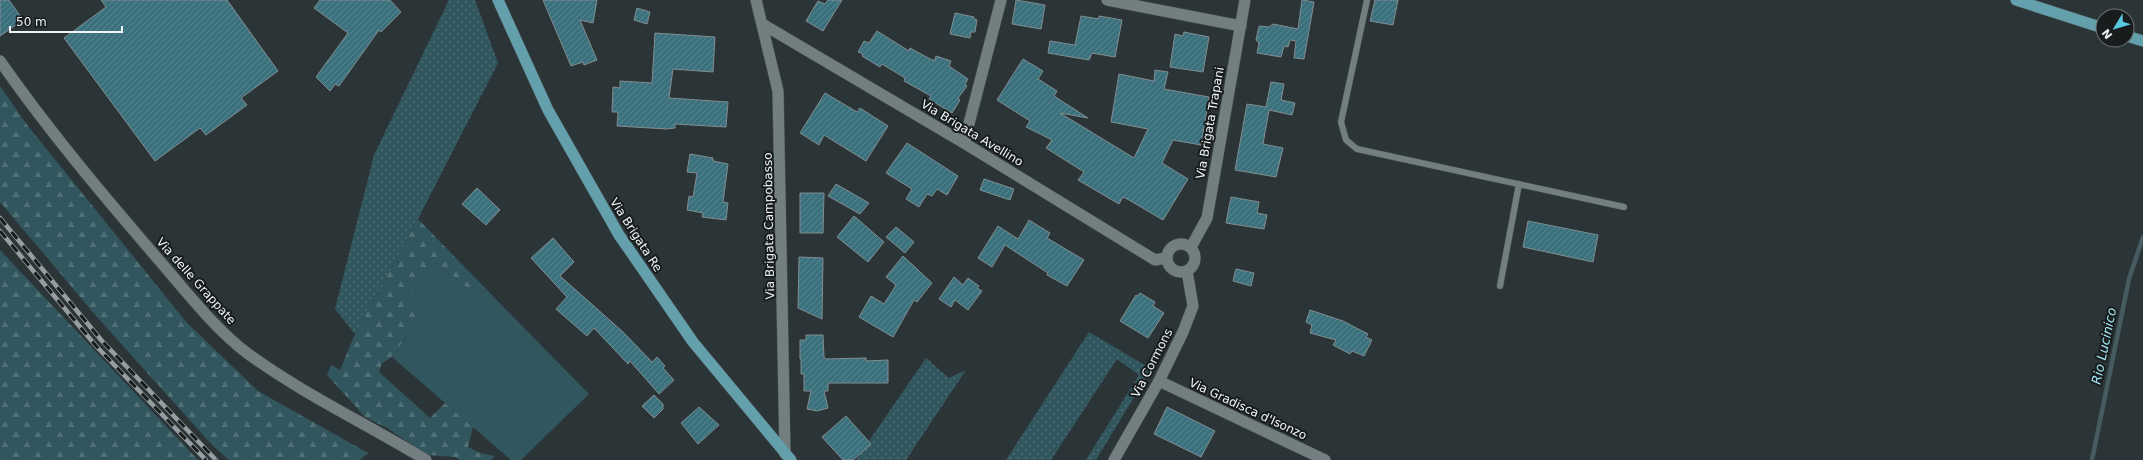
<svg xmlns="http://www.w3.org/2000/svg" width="2143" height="460" viewBox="0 0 2143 460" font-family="'DejaVu Sans',sans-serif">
  <defs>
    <pattern id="grass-dots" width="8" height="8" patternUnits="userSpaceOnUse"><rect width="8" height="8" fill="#32565e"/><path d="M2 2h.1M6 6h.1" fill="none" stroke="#506f76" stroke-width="1.8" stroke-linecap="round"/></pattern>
    <pattern id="forest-firs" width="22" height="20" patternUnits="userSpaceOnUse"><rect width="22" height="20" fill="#32565e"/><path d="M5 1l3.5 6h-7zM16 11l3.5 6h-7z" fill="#506f76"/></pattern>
    <pattern id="building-hatch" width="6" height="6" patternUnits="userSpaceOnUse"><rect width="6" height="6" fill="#3b717d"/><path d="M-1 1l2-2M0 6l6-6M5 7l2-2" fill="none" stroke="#588690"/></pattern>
  </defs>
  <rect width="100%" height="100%" fill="#2b3538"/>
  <!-- grass -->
  <g fill="url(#grass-dots)">
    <path d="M 449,0 L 475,0 L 498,63 L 418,219 L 355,334 L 335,309 L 374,155 Z"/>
    <path d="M 1089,332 L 1151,369 L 1096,460 L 1086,460 L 1139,375 L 1117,359 L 1051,460 L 1006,460 Z"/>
    <path d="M 926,358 L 949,378 L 966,370 L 906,460 L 856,460 Z"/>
  </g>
  <!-- forest -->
  <g fill="url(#forest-firs)">
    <path d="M 0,86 L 28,126 L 187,323 L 258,391 L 368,453 L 360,460 L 229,460 L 213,446 L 97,317 L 0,202 Z"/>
    <path d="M 418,219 L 488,291 L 472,292 L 435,262 L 424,314 L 392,357 L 382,363 L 379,372 L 430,418 L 445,403 L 473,427 L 468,447 L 480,453 L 495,456 L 491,460 L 460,460 L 455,457 L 427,455 L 387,428 L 365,417 L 327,375 L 331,365 L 340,370 L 355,334 Z"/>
    <path d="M 0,250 L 198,460 L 0,460 Z"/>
  </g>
  <!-- pitch -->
  <path fill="#32565e" d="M 435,262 L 472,292 L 488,291 L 589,394 L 521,460 L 511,460 L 392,357 L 424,314 L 409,296 Z"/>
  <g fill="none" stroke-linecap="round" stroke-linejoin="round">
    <!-- stream -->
    <path stroke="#475c61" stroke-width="4.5" d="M 2092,460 L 2129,279 L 2143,237"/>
  </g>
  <!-- building -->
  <g fill="url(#building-hatch)" stroke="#828d90">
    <path d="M 0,0 L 9,0 L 23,20 L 0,36 Z"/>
    <path d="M 101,0 L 227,0 L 278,71 L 241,98 L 247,105 L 206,135 L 200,128 L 155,161 L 64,38 L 106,7 Z"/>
    <path d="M 320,0 L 390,0 L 401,12 L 381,32 L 379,30 L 339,86 L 335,84 L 330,91 L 316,77 L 348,33 L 314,8 Z"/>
    <path d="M 543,0 L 597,0 L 593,23 L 580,20 L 597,60 L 584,65 L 583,62 L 571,66 Z"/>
    <path d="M 828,0 L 842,0 L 823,31 L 806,21 L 818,1 L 825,4 Z"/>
    <path d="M 1016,0 L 1045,5 L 1041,29 L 1012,24 Z"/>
    <path d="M 1302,0 L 1314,2 L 1304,59 L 1294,58 L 1296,41 L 1290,40 L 1288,47 L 1284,46 L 1281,57 L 1257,53 L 1259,43 L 1256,40 L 1259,26 L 1269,27 L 1273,24 L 1298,29 Z"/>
    <path d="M 1375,0 L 1398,0 L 1393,25 L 1370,21 Z"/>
    <path d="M 637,8 L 650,12 L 647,24 L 634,20 Z"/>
    <path d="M 955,13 L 974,17 L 974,19 L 977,20 L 975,32 L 971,32 L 970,38 L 950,34 Z"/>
    <path d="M 1081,16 L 1099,19 L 1099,16 L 1122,20 L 1115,57 L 1092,53 L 1089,60 L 1048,53 L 1050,41 L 1075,45 Z"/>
    <path d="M 877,31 L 909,51 L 910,48 L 932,60 L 935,60 L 936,56 L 951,61 L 949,66 L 968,79 L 965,84 L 967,86 L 958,98 L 960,100 L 952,113 L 929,99 L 931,96 L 904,81 L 905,78 L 882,64 L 880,67 L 862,56 L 863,54 L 858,52 L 864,41 L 869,43 Z"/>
    <path d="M 1184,32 L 1209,37 L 1203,72 L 1170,67 L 1175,34 L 1183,36 Z"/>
    <path d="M 655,33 L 715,37 L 713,72 L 673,69 L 669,98 L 728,102 L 726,127 L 675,124 L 675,128 L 667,129 L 617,126 L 618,112 L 612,112 L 613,87 L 620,88 L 620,81 L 652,83 Z"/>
    <path d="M 1023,59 L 1043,71 L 1038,79 L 1057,91 L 1054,96 L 1088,118 L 1060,113 L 1134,158 L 1148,129 L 1111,122 L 1119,74 L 1154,81 L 1155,70 L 1168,72 L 1164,89 L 1209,97 L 1201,145 L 1173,140 L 1162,163 L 1188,179 L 1163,220 L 1129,200 L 1123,197 L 1119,204 L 1078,180 L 1084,172 L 1046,148 L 1052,140 L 1026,127 L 1030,121 L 997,100 Z"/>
    <path d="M 1271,82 L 1284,84 L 1281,100 L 1295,103 L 1292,115 L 1269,110 L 1263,144 L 1283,148 L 1276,177 L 1235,170 L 1247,104 L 1266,107 Z"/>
    <path d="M 825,93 L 857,112 L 860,108 L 888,126 L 866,161 L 824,135 L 819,145 L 800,133 Z"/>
    <path d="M 907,143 L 958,176 L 947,195 L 937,189 L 932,196 L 927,194 L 919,207 L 906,199 L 912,189 L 886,173 Z"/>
    <path d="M 690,154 L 713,158 L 713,161 L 728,164 L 723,202 L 728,203 L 726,220 L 702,217 L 703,213 L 687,210 L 689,196 L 693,197 L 697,173 L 687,172 Z"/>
    <path d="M 984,179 L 1014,189 L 1010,200 L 980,190 Z"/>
    <path d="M 836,184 L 869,203 L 860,214 L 828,196 Z"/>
    <path d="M 477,188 L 500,210 L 486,225 L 462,204 Z"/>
    <path d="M 800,193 L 824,193 L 823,233 L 800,233 Z"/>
    <path d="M 1231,197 L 1259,202 L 1257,213 L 1267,215 L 1264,229 L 1226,223 Z"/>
    <path d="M 854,216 L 884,242 L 868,262 L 837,237 Z"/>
    <path d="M 1029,220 L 1050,233 L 1047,238 L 1084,260 L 1067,286 L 1047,275 L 1048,273 L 1005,245 L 992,267 L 978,258 L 998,226 L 1018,239 Z"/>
    <path d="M 1528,221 L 1598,235 L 1593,262 L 1523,247 Z"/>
    <path d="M 896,227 L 914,242 L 905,253 L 886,237 Z"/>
    <path d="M 553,238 L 574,262 L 560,276 L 622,331 L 652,362 L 657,357 L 665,366 L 663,368 L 674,380 L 659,394 L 630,361 L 628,364 L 594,328 L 587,336 L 556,309 L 567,297 L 531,258 Z"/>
    <path d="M 903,256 L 932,283 L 917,302 L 914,300 L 893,337 L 859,317 L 871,296 L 884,304 L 896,285 L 886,277 Z"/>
    <path d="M 799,257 L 823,258 L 822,319 L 798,308 Z"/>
    <path d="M 1236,269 L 1254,273 L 1251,286 L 1233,281 Z"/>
    <path d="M 954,277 L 963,285 L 968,278 L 979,286 L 977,288 L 982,291 L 968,310 L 955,300 L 951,307 L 939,299 Z"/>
    <path d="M 1140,293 L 1155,302 L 1153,306 L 1164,313 L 1148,338 L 1120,321 L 1136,295 L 1138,296 Z"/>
    <path d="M 1310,310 L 1343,321 L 1368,334 L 1366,337 L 1372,340 L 1364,356 L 1352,351 L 1350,354 L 1333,345 L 1336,340 L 1310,333 L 1312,325 L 1306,322 Z"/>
    <path d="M 806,335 L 823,335 L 824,357 L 826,359 L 866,358 L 866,361 L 888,360 L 888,383 L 828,383 L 828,391 L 824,391 L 828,408 L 817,411 L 807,409 L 811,391 L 804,391 L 804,374 L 801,374 L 801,359 L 800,359 L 800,340 L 806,340 Z"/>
    <path d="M 654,395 L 663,404 L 663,409 L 654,418 L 642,406 Z"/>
    <path d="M 699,407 L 719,425 L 698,444 L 681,423 Z"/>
    <path d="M 1167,407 L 1215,431 L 1201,457 L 1154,434 Z"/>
    <path d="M 846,416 L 871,444 L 853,460 L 843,460 L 822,437 Z"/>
  </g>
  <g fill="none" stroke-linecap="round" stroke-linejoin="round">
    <defs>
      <g id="service">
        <path d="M 1367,0 L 1341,122 L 1346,140 L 1357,149 L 1624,207"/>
        <path d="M 1500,286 L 1519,184"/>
      </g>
      <g id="minor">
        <path d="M 1107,0 L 1241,26"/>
        <path d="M 764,25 L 964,143 L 1155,260 L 1166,258"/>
        <path d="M 964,143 L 1001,0"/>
        <circle cx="1181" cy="258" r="14"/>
        <path d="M 1191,247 L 1207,218 L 1245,0"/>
        <path d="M 1159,381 L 1325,460"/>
        <path d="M 1114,460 L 1159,381 L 1183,332 L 1193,306 L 1187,271"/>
      </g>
      <path id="tertiary" d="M 0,61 C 48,130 103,195 158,259 C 185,290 215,329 247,353 C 303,394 367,424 426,460"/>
      <path id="secondary" d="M 756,0 L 778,91 L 785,454"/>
      <g id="primary">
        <path d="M 498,0 L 548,110 L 619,235 L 693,342 L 791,460"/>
        <path d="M 2016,0 L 2103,28"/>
        <path d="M 2127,36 L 2143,41"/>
      </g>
    </defs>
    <!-- service casing -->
    <use href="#service" stroke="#485052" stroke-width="7"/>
    <!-- minor casing -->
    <use href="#minor" stroke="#485052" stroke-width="12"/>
    <!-- tertiary casing -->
    <use href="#tertiary" stroke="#485052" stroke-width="12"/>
    <!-- secondary casing -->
    <use href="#secondary" stroke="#485052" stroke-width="12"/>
    <!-- primary casing -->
    <use href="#primary" stroke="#485052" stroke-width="12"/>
    <!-- service -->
    <use href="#service" stroke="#737e81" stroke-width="6"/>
    <!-- minor -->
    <use href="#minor" stroke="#737e81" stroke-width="11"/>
    <!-- tertiary -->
    <use href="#tertiary" stroke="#737e81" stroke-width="11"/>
    <!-- secondary -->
    <use href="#secondary" stroke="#737e81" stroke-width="11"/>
    <!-- primary -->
    <use href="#primary" stroke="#63a0ac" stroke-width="11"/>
    <defs>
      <g id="rail">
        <path d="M 0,218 L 102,341 L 216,460"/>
        <path d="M 0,231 L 96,346 L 206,460"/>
      </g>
    </defs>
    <!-- rail casing -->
    <use href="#rail" stroke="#969ea1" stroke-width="4.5"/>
    <!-- rail -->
    <use href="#rail" stroke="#181c1d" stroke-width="3" stroke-dasharray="9" stroke-linecap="butt"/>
  </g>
  <g text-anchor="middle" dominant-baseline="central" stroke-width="4" stroke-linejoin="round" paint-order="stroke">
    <!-- street labels -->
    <g font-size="12" fill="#edf3f5" stroke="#181c1d">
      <text transform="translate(1210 123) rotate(-80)">Via Brigata Trapani</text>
      <text transform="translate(972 133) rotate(31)">Via Brigata Avellino</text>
      <text transform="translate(769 226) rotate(-91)">Via Brigata Campobasso</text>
      <text transform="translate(636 235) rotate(57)">Via Brigata Re</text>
      <text transform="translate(196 281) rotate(48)">Via delle Grappate</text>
      <text transform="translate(1152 363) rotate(-63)">Via Cormons</text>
      <text transform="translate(1248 409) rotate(25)">Via Gradisca d'Isonzo</text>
    </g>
    <!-- water labels -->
    <g font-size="13" font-style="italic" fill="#a4e9f9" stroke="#181c1d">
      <text transform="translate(2104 346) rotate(-78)">Rio Lucinico</text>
    </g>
  </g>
  <!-- north arrow -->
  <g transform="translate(2115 28) rotate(232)"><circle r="19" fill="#181c1d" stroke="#6d7273"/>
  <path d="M0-3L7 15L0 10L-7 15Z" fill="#56c9e1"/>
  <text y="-6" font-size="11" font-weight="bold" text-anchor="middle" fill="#edf3f5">N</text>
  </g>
  <!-- scale -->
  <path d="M10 26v6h112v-6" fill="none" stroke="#edf3f5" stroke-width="2"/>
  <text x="16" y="26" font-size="12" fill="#edf3f5" stroke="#181c1d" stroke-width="3" paint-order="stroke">50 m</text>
</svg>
